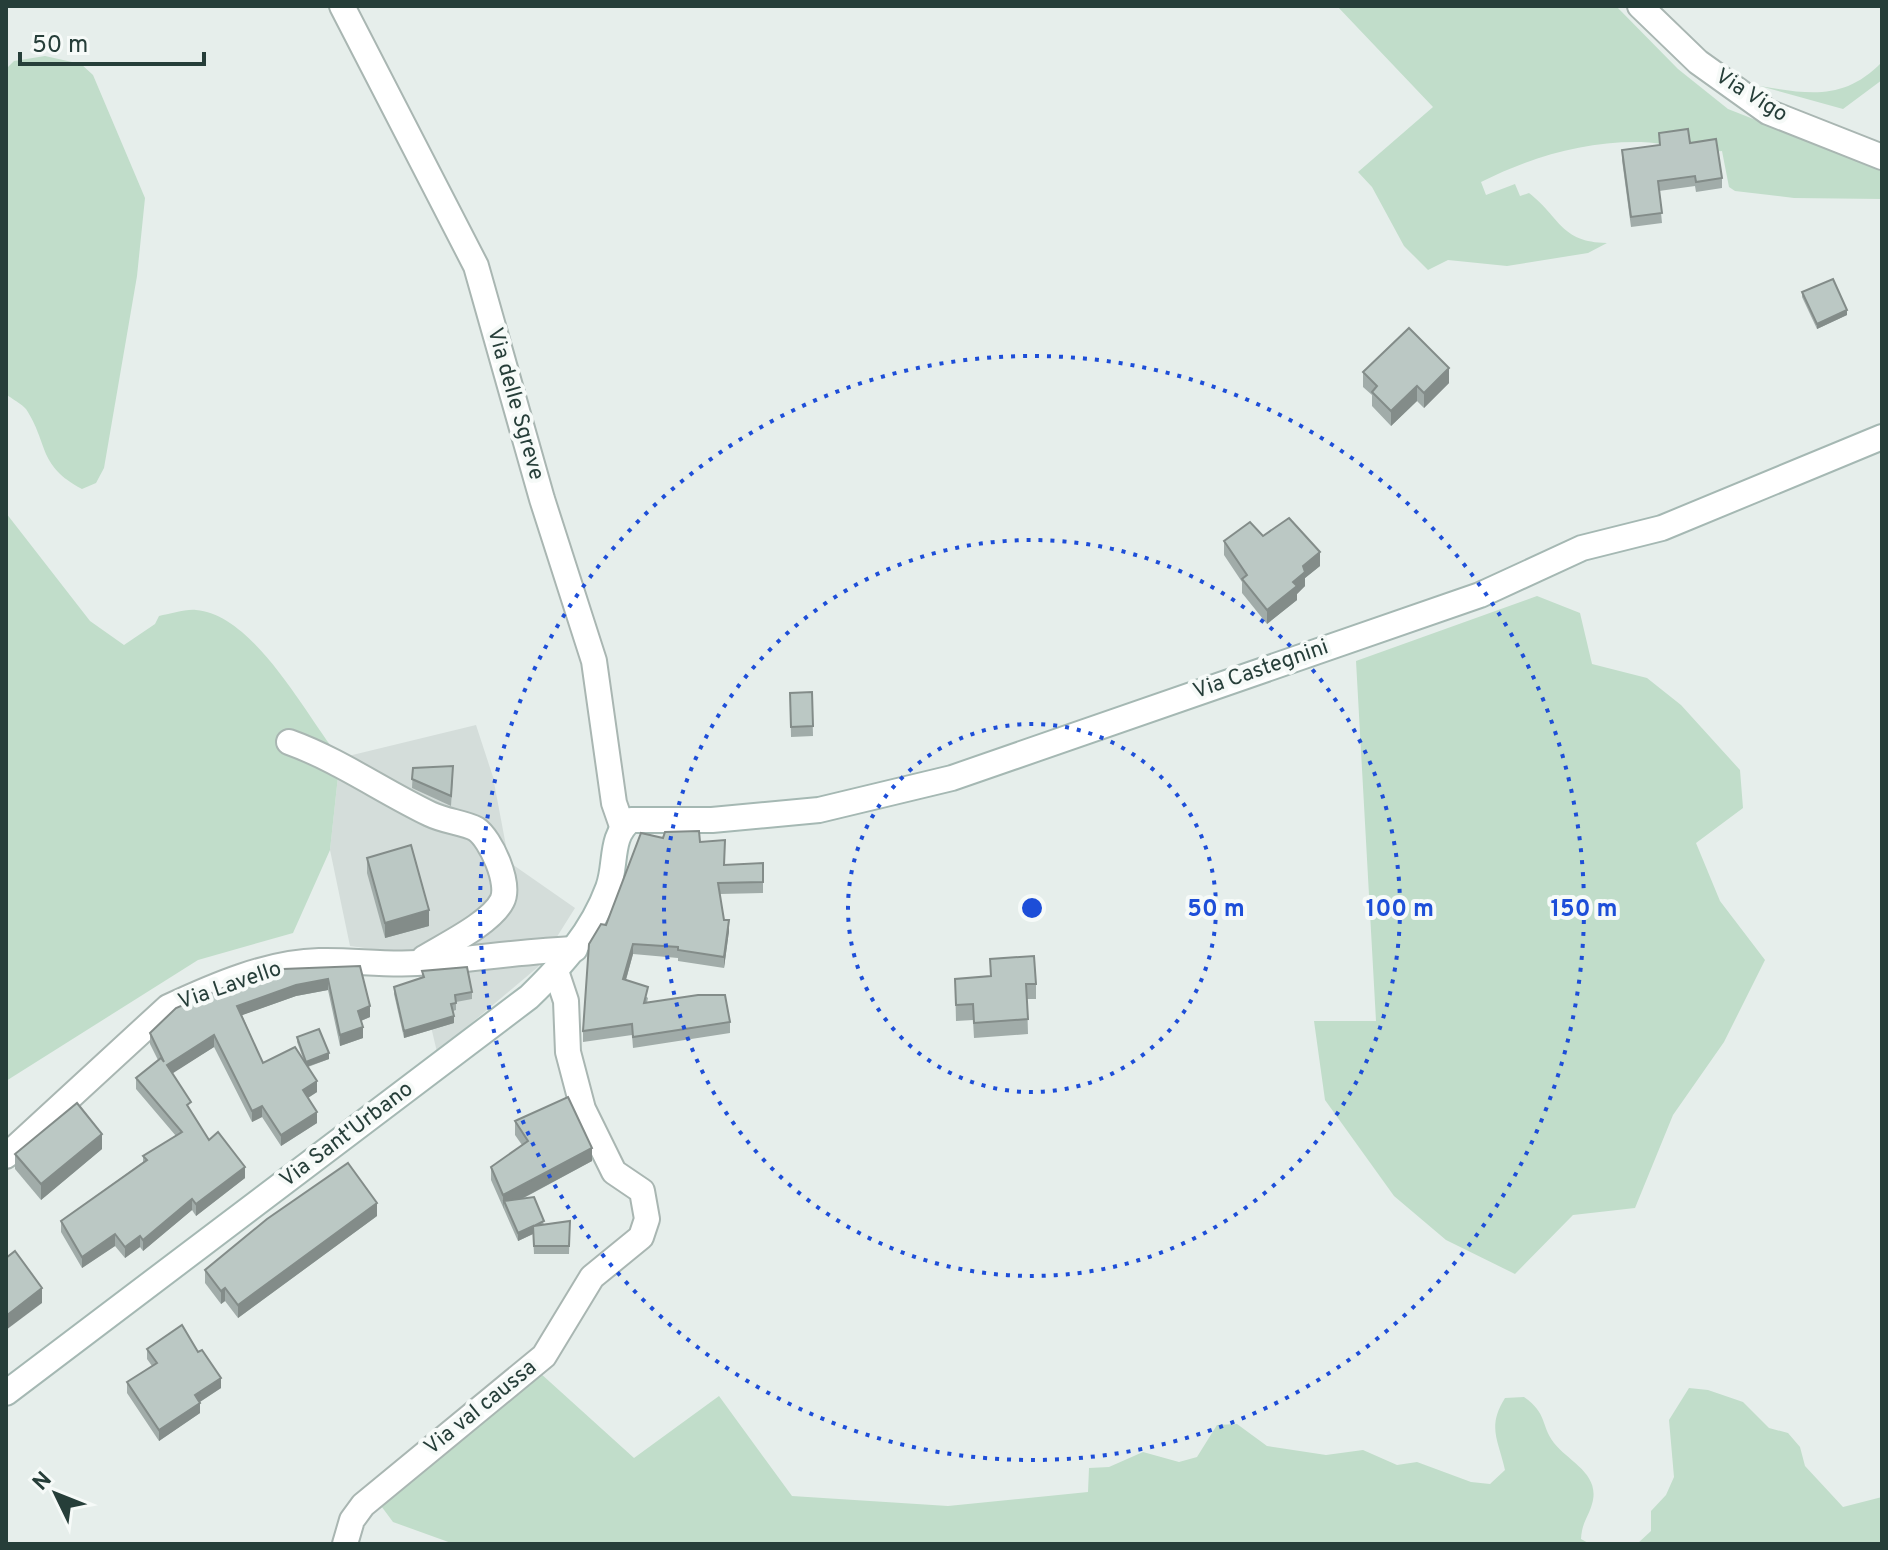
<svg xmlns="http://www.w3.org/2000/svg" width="1888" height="1550" viewBox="0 0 1888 1550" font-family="Overpass,sans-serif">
  <rect width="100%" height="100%" fill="#e6eeeb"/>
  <!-- built -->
  <path fill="#d4ddda" d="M 476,725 L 493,777 L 509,862 L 575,908 L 538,967 L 437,1052 L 414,955 L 350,946 L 330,850 L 340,758 Z"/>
  <!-- green -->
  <g fill="#c1ddca">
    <path d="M 1337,6 L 1616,6 L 1678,69 L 1728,109 L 1882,170 L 1882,199 L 1794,198 L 1735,191 L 1729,187 L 1722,151 C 1697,155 1667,142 1641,142 C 1584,141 1531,157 1481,182 L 1486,195 L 1515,184 L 1520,196 L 1529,193 C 1561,218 1560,242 1607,243 L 1588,253 L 1507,266 L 1448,260 L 1428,270 L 1404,246 L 1372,187 L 1358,172 L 1433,107 Z"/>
    <path d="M 45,56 L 81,64 L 93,75 L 145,198 L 137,276 L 104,468 L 96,483 L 82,489 C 37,465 49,444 26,409 C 22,404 12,399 6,394 L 6,69 L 14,61 Z"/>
    <path d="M 1882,62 L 1882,80 L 1843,109 L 1760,86 C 1809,94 1844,101 1882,62 Z"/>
    <path d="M 6,513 L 90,621 L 124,645 L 155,624 L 159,616 C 170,614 185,609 196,610 C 255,615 306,716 340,758 L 330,850 L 293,933 L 198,960 L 6,1081 Z"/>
    <path d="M 1537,596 L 1580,613 L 1592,664 L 1647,678 L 1681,705 L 1740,770 L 1743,808 L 1696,843 L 1720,901 L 1765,960 L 1724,1042 L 1673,1115 L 1635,1208 L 1573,1215 L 1515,1274 L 1446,1240 L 1394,1196 L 1325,1100 L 1314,1021 L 1376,1021 L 1356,661 Z"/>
    <path d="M 529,1363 L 634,1458 L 719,1396 L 792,1496 L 948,1506 L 1088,1492 L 1089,1468 L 1109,1467 L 1143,1452 L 1179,1462 L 1197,1457 L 1217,1425 L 1237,1424 L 1267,1446 L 1326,1455 L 1363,1450 L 1397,1465 L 1417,1462 L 1471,1482 L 1490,1484 L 1505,1470 C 1498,1439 1487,1427 1505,1398 L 1524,1397 C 1548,1414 1540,1424 1554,1443 C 1569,1462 1601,1474 1592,1504 C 1588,1518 1582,1522 1581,1539 L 1590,1544 L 454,1544 L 393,1522 L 370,1491 Z"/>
    <path d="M 1689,1388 L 1708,1390 L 1743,1402 L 1769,1428 L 1788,1433 L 1800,1447 L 1805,1466 L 1843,1507 L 1882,1497 L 1882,1544 L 1637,1544 L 1651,1531 L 1651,1511 L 1666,1495 L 1674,1477 L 1669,1420 Z"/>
  </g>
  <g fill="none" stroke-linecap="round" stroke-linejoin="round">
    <defs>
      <g id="street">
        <path d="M 342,6 L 476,266 L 542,499 L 594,661 L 614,803 L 622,826"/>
        <path d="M 1640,6 L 1698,62 L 1768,112 L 1882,157"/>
        <path d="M 289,742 C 339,760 382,791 430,814 C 444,821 465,823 476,829 C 491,839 511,884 502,901 C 491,923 445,945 424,958"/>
        <path d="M 6,1156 L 168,1007 C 213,986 268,962 319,961 C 351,960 384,965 417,963 C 470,960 522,951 575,949"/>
        <path d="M 345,1544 L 352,1520 L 363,1505 L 544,1356 L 592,1277 L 641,1237 L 647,1219 L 642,1191 L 614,1172 L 583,1109 L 568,1052 L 566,1001 L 556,971"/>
      </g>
      <path id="secondary" d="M 6,1393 L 529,997 C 562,965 592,932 608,888 C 617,865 609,836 631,820 L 712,820 L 819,810 L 952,778 L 1480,595 L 1582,548 L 1662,528 L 1882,437"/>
    </defs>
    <!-- street casing -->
    <use href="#street" stroke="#a9b6b2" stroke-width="28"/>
    <!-- secondary casing -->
    <use href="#secondary" stroke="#a5b8b3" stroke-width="28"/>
    <!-- street -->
    <use href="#street" stroke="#fff" stroke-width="24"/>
    <!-- secondary -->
    <use href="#secondary" stroke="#fff" stroke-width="24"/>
  </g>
  <!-- wall -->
  <g fill="#a1aca9">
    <path d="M 1659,133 L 1690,143 L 1722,178 L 1722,188 L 1696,192 L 1695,186 L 1659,191 L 1662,223 L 1631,227 L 1622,160 L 1622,150 L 1659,145 Z"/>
    <path d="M 1802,292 L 1847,315 L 1817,329 L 1802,297 Z"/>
    <path d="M 1363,372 L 1449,383 L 1424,408 L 1417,401 L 1391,426 L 1372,406 L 1372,395 L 1363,387 Z"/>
    <path d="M 1263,536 L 1320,566 L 1305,578 L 1305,586 L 1297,594 L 1297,600 L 1267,624 L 1242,593 L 1242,582 L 1224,555 L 1224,541 Z"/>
    <path d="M 812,692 L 813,736 L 791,737 L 790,693 Z"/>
    <path d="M 413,768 L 453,776 L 451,806 L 412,788 Z"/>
    <path d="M 663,838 L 700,842 L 724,865 L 763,863 L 763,893 L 720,894 L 724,920 L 729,931 L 724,968 L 678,961 L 678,958 L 633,954 L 626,980 L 648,998 L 647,1003 L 730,1022 L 730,1033 L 633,1048 L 632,1035 L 583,1042 L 583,1031 L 606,925 Z"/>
    <path d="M 367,858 L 429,926 L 385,938 L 367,873 Z"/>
    <path d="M 990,959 L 1036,984 L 1036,999 L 1027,999 L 1028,1034 L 974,1038 L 973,1020 L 956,1021 L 955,979 L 990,976 Z"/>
    <path d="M 360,966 L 370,1017 L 361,1021 L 363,1038 L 340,1046 L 328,990 L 296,996 L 242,1015 L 263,1063 L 304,1061 L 297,1042 L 297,1037 L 329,1059 L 308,1067 L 317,1092 L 308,1098 L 317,1123 L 281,1146 L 262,1117 L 252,1122 L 214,1047 L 172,1073 L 191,1112 L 209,1140 L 245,1178 L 196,1216 L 192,1210 L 143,1251 L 140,1247 L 125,1258 L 115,1246 L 82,1268 L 61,1232 L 61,1221 L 143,1162 L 143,1156 L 176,1136 L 136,1089 L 136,1078 L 158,1060 L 150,1044 L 150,1033 Z"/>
    <path d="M 422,971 L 472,992 L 472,999 L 456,1002 L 456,1010 L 453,1011 L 454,1023 L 404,1038 L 394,994 L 394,987 L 422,978 Z"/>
    <path d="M 515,1121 L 592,1161 L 522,1199 L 544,1224 L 570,1221 L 569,1254 L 534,1254 L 533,1234 L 518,1241 L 491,1180 L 491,1167 L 522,1145 L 515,1135 Z"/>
    <path d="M 102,1149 L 41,1200 L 15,1169 L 15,1154 Z"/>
    <path d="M 377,1216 L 238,1318 L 225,1301 L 221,1304 L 205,1283 L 205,1270 Z"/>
    <path d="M 147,1349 L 221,1388 L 200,1402 L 200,1413 L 159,1441 L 127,1393 L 127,1382 L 152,1366 L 147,1359 Z"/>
  </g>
  <!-- shaded-wall -->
  <g fill="#838c89">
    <path d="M 1847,310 L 1847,315 L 1817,329 L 1817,324 Z"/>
    <path d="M 1449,368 L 1449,383 L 1424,408 L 1424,393 Z"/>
    <path d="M 1417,386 L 1417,401 L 1391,426 L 1391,411 Z"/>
    <path d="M 1320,552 L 1320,566 L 1305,578 L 1305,586 L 1297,594 L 1297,600 L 1267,624 L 1267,610 L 1293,582 L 1303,566 Z"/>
    <path d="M 429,910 L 429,926 L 385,938 L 385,923 Z"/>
    <path d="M 729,920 L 729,931 L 724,968 L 724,957 Z"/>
    <path d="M 633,944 L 633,954 L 623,990 L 623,979 Z"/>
    <path d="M 328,979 L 328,990 L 296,996 L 237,1017 L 237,1006 L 296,985 Z"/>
    <path d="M 370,1006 L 370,1017 L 358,1022 L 358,1011 Z"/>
    <path d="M 454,1016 L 454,1023 L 404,1038 L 404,1031 Z"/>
    <path d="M 363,1027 L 363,1038 L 340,1046 L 340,1035 Z"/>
    <path d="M 214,1035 L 214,1047 L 167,1077 L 167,1065 Z"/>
    <path d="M 329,1053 L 329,1059 L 306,1067 L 306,1062 Z"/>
    <path d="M 317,1081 L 317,1092 L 303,1101 L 303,1090 Z"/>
    <path d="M 262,1106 L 262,1117 L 252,1122 L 252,1111 Z"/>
    <path d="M 317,1112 L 317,1123 L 281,1146 L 281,1135 Z"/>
    <path d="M 102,1134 L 102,1149 L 41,1200 L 41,1184 Z"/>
    <path d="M 592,1148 L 592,1161 L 506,1207 L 504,1201 L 503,1209 L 503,1195 Z"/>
    <path d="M 245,1167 L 245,1178 L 196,1216 L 196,1204 Z"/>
    <path d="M 192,1199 L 192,1210 L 143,1251 L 143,1240 Z"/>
    <path d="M 377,1203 L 377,1216 L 238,1318 L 238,1305 Z"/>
    <path d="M 533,1226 L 533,1234 L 518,1241 L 518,1233 Z"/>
    <path d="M 115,1234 L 115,1246 L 82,1268 L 82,1257 Z"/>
    <path d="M 140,1236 L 140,1247 L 125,1258 L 125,1247 Z"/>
    <path d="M 42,1288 L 42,1303 L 6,1330 L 6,1316 Z"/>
    <path d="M 225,1288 L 225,1301 L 221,1304 L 221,1291 Z"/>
    <path d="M 221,1378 L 221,1388 L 195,1405 L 195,1395 Z"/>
    <path d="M 200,1403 L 200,1413 L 159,1441 L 159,1430 Z"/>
  </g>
  <!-- building -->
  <g fill="#bbc8c4" stroke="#838c89" stroke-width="2">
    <path d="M 1688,129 L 1690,143 L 1716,139 L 1722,178 L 1696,182 L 1695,176 L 1658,181 L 1662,213 L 1631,217 L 1622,150 L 1660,145 L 1659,133 Z"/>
    <path d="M 1833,279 L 1847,310 L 1817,324 L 1802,292 Z"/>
    <path d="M 1409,328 L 1449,368 L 1424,393 L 1417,386 L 1391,411 L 1372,392 L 1377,386 L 1363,372 Z"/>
    <path d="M 1289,518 L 1320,552 L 1303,566 L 1305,572 L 1293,582 L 1297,586 L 1267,610 L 1242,579 L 1247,575 L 1224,541 L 1250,522 L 1263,536 Z"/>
    <path d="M 812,692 L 813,726 L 791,727 L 790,693 Z"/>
    <path d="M 453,766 L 451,796 L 412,779 L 413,768 Z"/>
    <path d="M 699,831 L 700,842 L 725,840 L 724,865 L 763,863 L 763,882 L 718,883 L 724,920 L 729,920 L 724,957 L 678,950 L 678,947 L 633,944 L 623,979 L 648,987 L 644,1003 L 698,995 L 725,995 L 730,1022 L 633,1037 L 632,1024 L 583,1031 L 589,944 L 601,924 L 606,925 L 641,833 L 663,838 L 665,832 Z"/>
    <path d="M 411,845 L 429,910 L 385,923 L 367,858 Z"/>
    <path d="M 1034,956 L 1036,984 L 1026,984 L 1028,1019 L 974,1023 L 973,1004 L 956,1005 L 955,979 L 991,976 L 990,959 Z"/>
    <path d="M 360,966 L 370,1006 L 358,1011 L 363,1027 L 340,1035 L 328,979 L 296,985 L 237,1006 L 263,1063 L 295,1047 L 317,1081 L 303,1090 L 317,1112 L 281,1135 L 262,1106 L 252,1111 L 214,1035 L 167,1065 L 191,1102 L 187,1105 L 209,1140 L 218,1132 L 245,1167 L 196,1204 L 192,1199 L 143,1240 L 140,1236 L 125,1247 L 115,1234 L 82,1257 L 61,1221 L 147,1160 L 143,1156 L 182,1132 L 136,1078 L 161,1058 L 164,1062 L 150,1033 L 176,1008 L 228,986 L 283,969 Z"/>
    <path d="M 467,967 L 472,992 L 455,995 L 456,1003 L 451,1004 L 454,1016 L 404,1031 L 394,987 L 424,977 L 422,971 Z"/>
    <path d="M 319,1029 L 329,1053 L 306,1062 L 297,1037 Z"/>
    <path d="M 568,1097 L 592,1148 L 503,1195 L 491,1167 L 528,1141 L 515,1121 Z"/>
    <path d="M 77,1103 L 102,1134 L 41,1184 L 15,1154 Z"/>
    <path d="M 348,1163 L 377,1203 L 238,1305 L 225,1288 L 221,1291 L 205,1270 L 267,1219 Z"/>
    <path d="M 534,1197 L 544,1221 L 534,1226 L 570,1221 L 569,1246 L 534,1246 L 533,1226 L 518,1233 L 504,1201 Z"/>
    <path d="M 15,1251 L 42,1288 L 6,1316 L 6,1258 Z"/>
    <path d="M 182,1325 L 198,1352 L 202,1350 L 221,1378 L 195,1395 L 200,1403 L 159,1430 L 127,1382 L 157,1363 L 147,1349 Z"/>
  </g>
  <!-- distance rings -->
  <g fill="none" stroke="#1d4ed8" stroke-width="4" stroke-dasharray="4 8">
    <circle cx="1032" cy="908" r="184"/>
    <circle cx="1032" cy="908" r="368"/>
    <circle cx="1032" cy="908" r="552"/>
  </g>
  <g text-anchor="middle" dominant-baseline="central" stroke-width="8" stroke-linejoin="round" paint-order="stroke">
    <!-- street labels -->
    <g font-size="22" fill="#263e39" stroke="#f6faf8">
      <text transform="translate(1751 96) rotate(32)">Via Vigo</text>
      <text transform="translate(515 404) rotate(74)">Via delle Sgreve</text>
      <text transform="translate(1261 670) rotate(-19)">Via Castegnini</text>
      <text transform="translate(230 986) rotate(-19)">Via Lavello</text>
      <text transform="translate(347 1135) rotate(-37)">Via Sant'Urbano</text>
      <text transform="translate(481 1408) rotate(-39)">Via val caussa</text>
    </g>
  </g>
  <circle cx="1032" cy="908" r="12" fill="#1d4ed8" stroke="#f6faf8" stroke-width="4"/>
  <g font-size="24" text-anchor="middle" font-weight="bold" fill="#1d4ed8" stroke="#f6faf8" stroke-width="8" stroke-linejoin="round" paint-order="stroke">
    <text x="1216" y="916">50 m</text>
    <text x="1400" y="916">100 m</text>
    <text x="1584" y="916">150 m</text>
  </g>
  <!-- border -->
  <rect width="1888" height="1550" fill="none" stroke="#263e39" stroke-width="16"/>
  <!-- north arrow -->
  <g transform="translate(56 1494) rotate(313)" stroke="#f6faf8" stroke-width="6" paint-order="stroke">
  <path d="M0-6L14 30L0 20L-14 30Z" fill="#263e39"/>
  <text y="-12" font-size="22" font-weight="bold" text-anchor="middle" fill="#263e39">N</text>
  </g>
  <!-- scale -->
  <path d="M20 52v12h184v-12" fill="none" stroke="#263e39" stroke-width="4"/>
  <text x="32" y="52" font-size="24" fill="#263e39" stroke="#f6faf8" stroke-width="6" paint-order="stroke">50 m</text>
</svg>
